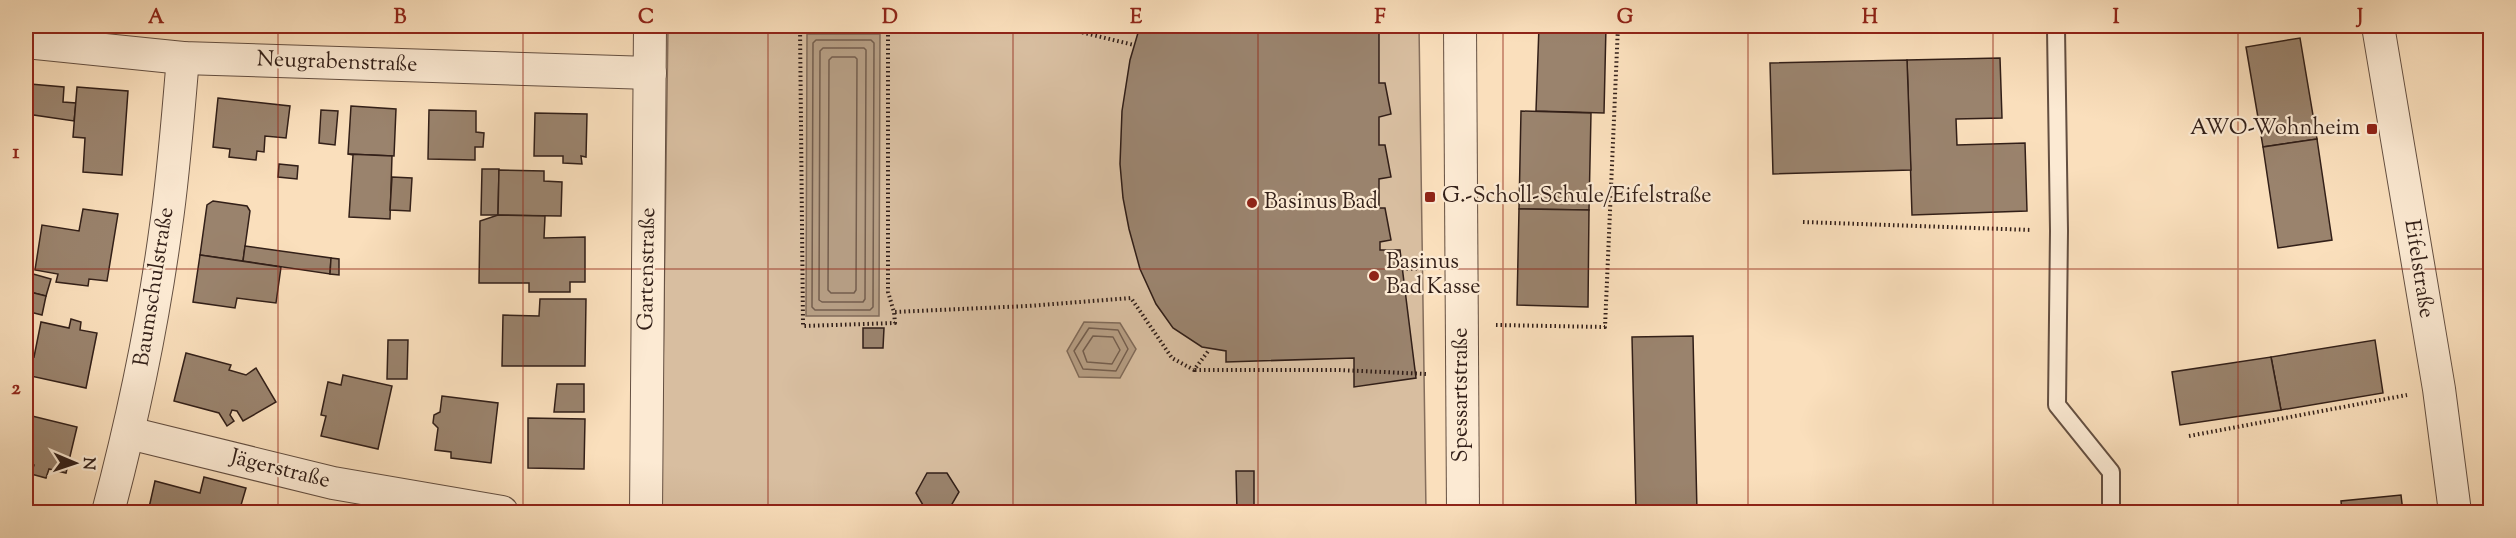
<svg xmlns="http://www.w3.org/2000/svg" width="2516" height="538" viewBox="0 0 2516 538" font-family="'Sorts Mill Goudy',serif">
  <rect width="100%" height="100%" fill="#fadfbc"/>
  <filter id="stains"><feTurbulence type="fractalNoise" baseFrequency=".00333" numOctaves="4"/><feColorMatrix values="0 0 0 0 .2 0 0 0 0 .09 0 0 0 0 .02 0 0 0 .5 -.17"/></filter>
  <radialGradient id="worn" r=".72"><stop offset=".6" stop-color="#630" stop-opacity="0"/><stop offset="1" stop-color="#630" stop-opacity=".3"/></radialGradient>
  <!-- green -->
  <path fill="#d8bea0" stroke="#856e5c" stroke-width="1.5" d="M 668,26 L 1419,26 L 1426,512 L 661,512 Z"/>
  <!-- water -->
  <g fill="#b69e84" stroke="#816b59" stroke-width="1.5">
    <path d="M 807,34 L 880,34 L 879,316 L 806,316 Z"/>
    <path d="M 1084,322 L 1120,323 L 1136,349 L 1120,378 L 1079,377 L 1067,351 Z"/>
  </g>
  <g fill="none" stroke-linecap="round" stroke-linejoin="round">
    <!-- shore -->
    <g stroke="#745e4e" stroke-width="1.5">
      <path d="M 816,40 L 871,40 L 874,43 L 873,307 L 870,310 L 815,310 L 812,307 L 813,43 Z"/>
      <path d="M 823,48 L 864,48 L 866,50 L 865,299 L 863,302 L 822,302 L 819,300 L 820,51 Z"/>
      <path d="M 832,57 L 855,57 L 857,59 L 856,290 L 854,293 L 831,293 L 828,290 L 829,60 Z"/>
      <path d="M 1089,328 L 1118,330 L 1128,349 L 1116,371 L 1083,369 L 1074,351 Z"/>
      <path d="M 1093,336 L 1113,337 L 1120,350 L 1112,364 L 1087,362 L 1083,351 Z"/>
    </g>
  </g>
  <!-- building -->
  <g fill="#9a836d" stroke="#321f18" stroke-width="1.5">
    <path d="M 445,26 L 505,26 L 505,30 L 445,28 Z"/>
    <path d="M 541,26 L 595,26 L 594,32 L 541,30 Z"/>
    <path d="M 1140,26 L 1379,26 L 1379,83 L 1385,83 L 1391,114 L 1379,117 L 1379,145 L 1385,145 L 1391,177 L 1379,179 L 1379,208 L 1385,208 L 1391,240 L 1380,242 L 1380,250 L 1400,250 L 1416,378 L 1354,387 L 1354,358 L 1226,362 L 1226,351 L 1202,347 L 1173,328 L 1156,304 L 1140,269 L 1129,229 L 1123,198 L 1120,164 L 1122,111 L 1130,60 Z"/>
    <path d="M 1539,26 L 1606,26 L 1604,113 L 1536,111 Z"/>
    <path d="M 2300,38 L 2317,139 L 2263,147 L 2246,47 Z"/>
    <path d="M 2000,58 L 2002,118 L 1956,119 L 1957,145 L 2025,143 L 2027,211 L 1912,215 L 1907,60 Z"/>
    <path d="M 1907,60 L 1911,170 L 1773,174 L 1770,63 Z"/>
    <path d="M 30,84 L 64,87 L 63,102 L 76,103 L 74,121 L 27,114 Z"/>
    <path d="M 77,87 L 128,91 L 122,175 L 83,172 L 85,138 L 73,137 Z"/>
    <path d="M 218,98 L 290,106 L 286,138 L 265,136 L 264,152 L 257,151 L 256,160 L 229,157 L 230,149 L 213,147 Z"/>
    <path d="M 351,106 L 396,109 L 394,156 L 348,154 Z"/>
    <path d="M 321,110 L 338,111 L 335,145 L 319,143 Z"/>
    <path d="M 429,110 L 476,111 L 476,132 L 484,133 L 483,147 L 475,147 L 475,160 L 428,159 Z"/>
    <path d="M 1521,111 L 1591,113 L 1589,210 L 1519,209 Z"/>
    <path d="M 535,113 L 587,114 L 586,157 L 581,156 L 582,164 L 563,163 L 563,156 L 534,156 Z"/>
    <path d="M 2317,139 L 2332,240 L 2278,248 L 2263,147 Z"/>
    <path d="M 348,154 L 392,156 L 390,219 L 349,217 L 353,155 Z"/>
    <path d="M 279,164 L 298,166 L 297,179 L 278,177 Z"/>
    <path d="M 482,169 L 499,169 L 498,215 L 481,215 Z"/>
    <path d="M 499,170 L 544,171 L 544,181 L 562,182 L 561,216 L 498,215 Z"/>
    <path d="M 392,177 L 412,178 L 410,211 L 390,210 Z"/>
    <path d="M 213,201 L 247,206 L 250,211 L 243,261 L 200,255 L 207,205 Z"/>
    <path d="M 83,209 L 118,214 L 107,281 L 89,279 L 88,286 L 56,282 L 58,274 L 35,270 L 42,225 L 79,231 Z"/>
    <path d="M 1519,209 L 1589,210 L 1588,307 L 1517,305 Z"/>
    <path d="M 498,215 L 545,216 L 544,238 L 585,237 L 585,282 L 570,282 L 570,292 L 529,292 L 529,283 L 479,283 L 480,221 Z"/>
    <path d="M 245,246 L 331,258 L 330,274 L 243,261 Z"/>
    <path d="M 200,255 L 281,267 L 276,303 L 237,298 L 235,308 L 193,302 Z"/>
    <path d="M 331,258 L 339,259 L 339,275 L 330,274 Z"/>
    <path d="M 26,272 L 51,279 L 46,296 L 26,291 Z"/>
    <path d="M 26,291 L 46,296 L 42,315 L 26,311 Z"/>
    <path d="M 540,299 L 586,299 L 585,366 L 502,366 L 503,315 L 539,316 Z"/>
    <path d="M 71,319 L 81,322 L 80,330 L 97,333 L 86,388 L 26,375 L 26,355 L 34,357 L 41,322 L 69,328 Z"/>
    <path d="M 863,328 L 884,328 L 883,348 L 863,348 Z"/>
    <path d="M 1693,336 L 1697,512 L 1636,512 L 1632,337 Z"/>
    <path d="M 388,340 L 408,340 L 407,379 L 387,379 Z"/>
    <path d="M 2375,340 L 2383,393 L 2281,410 L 2271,357 Z"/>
    <path d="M 186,353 L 231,365 L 229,370 L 246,375 L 256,368 L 276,402 L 243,421 L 237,411 L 232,410 L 230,415 L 234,421 L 227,426 L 219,413 L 174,401 Z"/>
    <path d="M 2271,357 L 2281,410 L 2180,425 L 2172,372 Z"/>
    <path d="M 343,375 L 392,386 L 378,449 L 321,436 L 326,416 L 321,415 L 328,382 L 341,385 Z"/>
    <path d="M 557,384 L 584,384 L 584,412 L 554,412 Z"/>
    <path d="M 442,396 L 498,403 L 491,463 L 451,458 L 451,452 L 435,450 L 438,428 L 433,423 L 434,415 L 440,412 Z"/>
    <path d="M 32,416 L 77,427 L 66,473 L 49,469 L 46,478 L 31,474 L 34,465 L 26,463 L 26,444 Z"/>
    <path d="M 528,418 L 585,419 L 584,469 L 528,468 Z"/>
    <path d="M 1236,471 L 1254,471 L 1254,512 L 1237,512 Z"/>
    <path d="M 927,473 L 947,473 L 959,492 L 948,511 L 927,512 L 916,493 Z"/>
    <path d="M 204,477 L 246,488 L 239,512 L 148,512 L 155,481 L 200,493 Z"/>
    <path d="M 2401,495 L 2403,512 L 2342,512 L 2341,501 Z"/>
  </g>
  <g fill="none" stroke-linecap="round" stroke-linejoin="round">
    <defs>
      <path id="service" d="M 2052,26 L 2056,29 L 2059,231 L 2057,405 L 2111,472 L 2111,512"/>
      <g id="minor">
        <path d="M 1460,26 L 1463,512"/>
        <path d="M 2378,26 L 2439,389 L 2455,512"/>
        <path d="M 26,42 L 183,58 L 650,73"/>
        <path d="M 129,433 L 333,483 L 502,512"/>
        <path d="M 108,512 C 133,418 153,323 166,226 C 174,171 178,114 183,58"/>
        <path d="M 646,512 L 650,26"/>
      </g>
    </defs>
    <!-- service casing -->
    <use href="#service" stroke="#644f41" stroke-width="20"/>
    <!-- minor casing -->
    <use href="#minor" stroke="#644f41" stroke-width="34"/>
    <!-- path -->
    <g stroke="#321f18" stroke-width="4" stroke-dasharray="1.5 3" stroke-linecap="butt">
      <path d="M 798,26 L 889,26"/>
      <path d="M 800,26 L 803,326 L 895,323 L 894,312"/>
      <path d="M 888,26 L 888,292 L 894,312 L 1028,306 L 1131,298 L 1172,358 L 1194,370 L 1209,350"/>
      <path d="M 1056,26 L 1134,45"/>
      <path d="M 1803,222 L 2032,230"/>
      <path d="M 1402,269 L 1429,268"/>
      <path d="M 1496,325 L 1605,327 L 1618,26"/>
      <path d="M 1195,370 L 1339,370 L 1427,374"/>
      <path d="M 2189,436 L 2407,395"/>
    </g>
    <!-- service -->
    <use href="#service" stroke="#fcead3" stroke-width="16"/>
    <!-- minor -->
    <use href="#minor" stroke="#fcead3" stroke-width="32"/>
  </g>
  <!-- grid -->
  <path fill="none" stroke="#8f2418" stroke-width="1.5" stroke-opacity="0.55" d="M 278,26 L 278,512M 523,26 L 523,512M 768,26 L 768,512M 1013,26 L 1013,512M 1258,26 L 1258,512M 1503,26 L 1503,512M 1748,26 L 1748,512M 1993,26 L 1993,512M 2238,26 L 2238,512M 26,269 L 2490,269"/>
  <!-- markers -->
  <g fill="#8f2418" stroke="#fcead3" stroke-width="2">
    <rect x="2366" y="123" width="12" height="12" rx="3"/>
    <rect x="1424" y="191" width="12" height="12" rx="3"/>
    <circle cx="1252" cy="203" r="6"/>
    <circle cx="1374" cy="276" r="6"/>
  </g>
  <g text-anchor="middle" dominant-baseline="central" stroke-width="4.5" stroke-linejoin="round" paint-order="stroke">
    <!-- street labels -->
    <g font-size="22" fill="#321f18" stroke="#fcead3">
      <text transform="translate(337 63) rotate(2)">Neugrabenstraße</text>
      <text transform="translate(648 269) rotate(-89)">Gartenstraße</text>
      <text transform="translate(2418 269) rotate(81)">Eifelstraße</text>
      <text transform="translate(155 287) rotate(-81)">Baumschulstraße</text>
      <text transform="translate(1462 395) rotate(-90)">Spessartstraße</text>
      <text transform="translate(280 470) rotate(14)">Jägerstraße</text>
    </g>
    <!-- poi labels -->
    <g font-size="22" fill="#321f18" stroke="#fcead3" text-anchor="start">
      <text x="2360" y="129" text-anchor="end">AWO-Wohnheim</text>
      <text x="1442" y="197">G.-Scholl-Schule/Eifelstraße</text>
      <text x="1264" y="203">Basinus Bad</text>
      <text x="1386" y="263">Basinus<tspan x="1386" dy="25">Bad Kasse</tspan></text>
    </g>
  </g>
  <!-- margin -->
  <rect width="2516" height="538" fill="none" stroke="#fadfbc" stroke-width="66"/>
  <!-- north arrow -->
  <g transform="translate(75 463) rotate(92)" stroke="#fcead3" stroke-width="4.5" paint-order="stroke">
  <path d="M0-4.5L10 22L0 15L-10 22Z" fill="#321f18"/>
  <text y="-9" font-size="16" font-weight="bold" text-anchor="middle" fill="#321f18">N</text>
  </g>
  <rect x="33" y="33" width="2450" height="472" fill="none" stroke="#8f2418" stroke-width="2"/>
  <g font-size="20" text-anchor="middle" font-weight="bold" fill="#8f2418">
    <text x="156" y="23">A</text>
    <text x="400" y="23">B</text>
    <text x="646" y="23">C</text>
    <text x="890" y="23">D</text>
    <text x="1136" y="23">E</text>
    <text x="1380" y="23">F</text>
    <text x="1625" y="23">G</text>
    <text x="1870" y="23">H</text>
    <text x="2116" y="23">I</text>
    <text x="2360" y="23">J</text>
    <text x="16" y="158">1</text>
    <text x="16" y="394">2</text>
  </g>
  <rect width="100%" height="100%" filter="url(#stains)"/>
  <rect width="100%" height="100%" fill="url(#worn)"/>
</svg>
